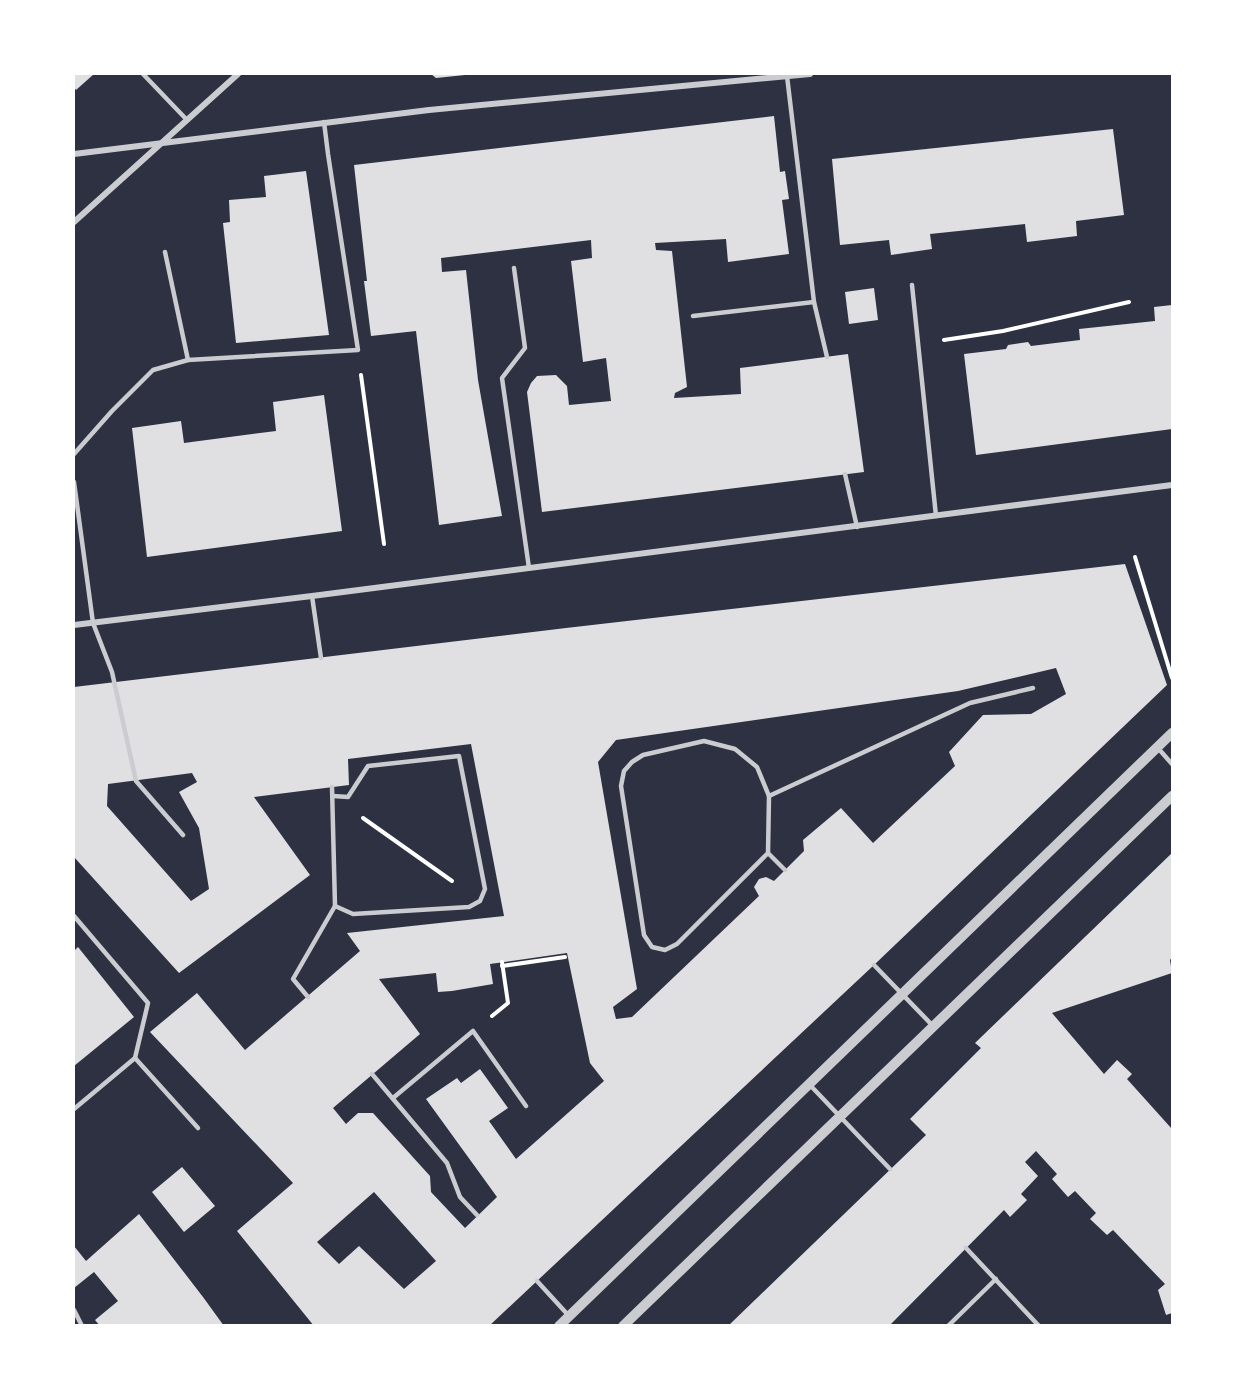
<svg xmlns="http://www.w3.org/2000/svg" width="1246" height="1399" viewBox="0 0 1246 1399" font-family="Montserrat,sans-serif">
  <rect width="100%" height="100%" fill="#2d3142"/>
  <!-- building -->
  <g fill="#e0e0e3" fill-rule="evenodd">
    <path d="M 74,74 L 94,74 L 76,90 L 74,87 Z"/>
    <path d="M 431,74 L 465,74 L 465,75 L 436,78 Z"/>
    <path d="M 774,116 L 780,172 L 785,171 L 789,199 L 782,200 L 789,254 L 728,262 L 726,239 L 655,243 L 656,250 L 672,251 L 687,387 L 675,393 L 674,398 L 741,394 L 740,368 L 848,354 L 864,472 L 542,512 L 527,392 L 531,383 L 537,376 L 556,375 L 567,386 L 569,405 L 611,401 L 606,358 L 583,362 L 571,261 L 592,258 L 591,240 L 441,258 L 442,272 L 466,270 L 478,380 L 502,516 L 439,525 L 416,331 L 371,336 L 364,281 L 367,281 L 354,165 Z"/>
    <path d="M 1113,129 L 1124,215 L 1076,221 L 1077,236 L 1027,242 L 1025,224 L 930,234 L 932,249 L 891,255 L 889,240 L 840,245 L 832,159 Z"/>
    <path d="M 306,171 L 329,335 L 236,343 L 223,223 L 230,222 L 229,200 L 266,197 L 264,176 Z"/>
    <path d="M 874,288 L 878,320 L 849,324 L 845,292 Z"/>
    <path d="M 1172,305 L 1172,429 L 976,455 L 964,354 L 1006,349 L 1008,345 L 1028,342 L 1031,346 L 1080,340 L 1079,329 L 1155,321 L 1154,307 Z"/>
    <path d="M 324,395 L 342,531 L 147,557 L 132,428 L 181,421 L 184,443 L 276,431 L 273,402 Z"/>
    <path d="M 1125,564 L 1167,685 L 874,965 L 489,1326 L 314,1326 L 237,1231 L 293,1183 L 150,1032 L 197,993 L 245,1050 L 360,951 L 347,933 L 504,916 L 471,744 L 348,759 L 349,785 L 254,797 L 310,875 L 179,973 L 74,857 L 74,687 L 566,628 ZM 1056,668 L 1066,694 L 1031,714 L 983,715 L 949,752 L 955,766 L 873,843 L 841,808 L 803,840 L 804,851 L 774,881 L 766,877 L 759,879 L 754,887 L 759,896 L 632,1017 L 616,1019 L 613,1007 L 637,989 L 598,762 L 616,740 L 958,691 ZM 192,773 L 197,782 L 179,792 L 199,828 L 209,889 L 191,901 L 107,806 L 108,784 ZM 567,953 L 590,1063 L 604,1081 L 516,1159 L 489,1121 L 508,1108 L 480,1069 L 461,1083 L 457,1078 L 426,1099 L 497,1197 L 465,1228 L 431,1192 L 430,1176 L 373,1113 L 358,1113 L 346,1124 L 333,1108 L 420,1034 L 379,979 L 436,973 L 438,992 L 452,991 L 493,984 L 490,964 ZM 374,1192 L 436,1261 L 404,1289 L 359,1246 L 339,1264 L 317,1242 Z"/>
    <path d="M 1172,853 L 1172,957 L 1170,960 L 1172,973 L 1052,1013 L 1104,1074 L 1117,1060 L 1132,1074 L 1127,1079 L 1172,1129 L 1172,1313 L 1166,1315 L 1158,1290 L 1165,1284 L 1113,1230 L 1107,1235 L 1090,1219 L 1096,1213 L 1075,1191 L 1068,1197 L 1052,1179 L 1057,1174 L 1036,1151 L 1025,1162 L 1038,1176 L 1021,1194 L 1027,1200 L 1010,1217 L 1004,1210 L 889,1326 L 728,1326 L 926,1135 L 910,1119 L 981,1048 L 975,1043 Z"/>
    <path d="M 78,947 L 134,1017 L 74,1066 L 74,951 Z"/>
    <path d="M 182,1167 L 215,1206 L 184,1232 L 152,1192 Z"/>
    <path d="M 139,1214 L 203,1297 L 224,1326 L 100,1326 L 95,1320 L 118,1301 L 94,1272 L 74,1288 L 74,1246 L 86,1261 Z"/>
  </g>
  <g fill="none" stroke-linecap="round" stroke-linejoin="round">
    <!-- path -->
    <g stroke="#fff" stroke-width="4">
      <path d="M 944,340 L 1003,331 L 1129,302"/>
      <path d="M 361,375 L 384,544"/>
      <path d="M 1135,557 L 1172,678"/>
      <path d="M 363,818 L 452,881"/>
      <path d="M 502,966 L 565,957"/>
      <path d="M 492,1016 L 508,1003 L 502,962"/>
    </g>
    <!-- service -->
    <g stroke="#caccd0" stroke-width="4.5">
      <path d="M 143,74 L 187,120"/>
      <path d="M 787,76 L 814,302 L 827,357"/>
      <path d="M 514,268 L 525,348 L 502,378 L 529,568"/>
      <path d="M 912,285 L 936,516"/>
      <path d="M 693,316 L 814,302"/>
      <path d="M 188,360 L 358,350 L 328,154 L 324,122"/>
      <path d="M 74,454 L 112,411 L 153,370 L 188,360 L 165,252"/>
      <path d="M 845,474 L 857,527"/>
      <path d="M 74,482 L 93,623 L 112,672 L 136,781 L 183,835"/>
      <path d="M 312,596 L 321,658"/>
      <path d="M 1157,747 L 1172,764"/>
      <path d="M 333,796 L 348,797 L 368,766 L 459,756 L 485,889 L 480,901 L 469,907 L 353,914 L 335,906"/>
      <path d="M 769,796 L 970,703 L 1033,688"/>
      <path d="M 768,853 L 677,944 L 665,950 L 652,947 L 644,935 L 621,786 L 624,771 L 632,762 L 643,755 L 704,741 L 735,749 L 757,767 L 769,796 L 768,853 L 785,870"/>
      <path d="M 74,916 L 148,1003 L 135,1058"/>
      <path d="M 874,965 L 933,1026"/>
      <path d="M 308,997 L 293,979 L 335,906 L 332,787"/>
      <path d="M 372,1074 L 447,1163 L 460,1197 L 477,1215"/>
      <path d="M 809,1084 L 890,1169"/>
      <path d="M 393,1098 L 473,1031 L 526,1106"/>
      <path d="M 74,1109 L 135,1058 L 198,1128"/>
      <path d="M 966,1248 L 1039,1326"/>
      <path d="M 537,1281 L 569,1316"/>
      <path d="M 74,1310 L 82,1326"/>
      <path d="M 948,1326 L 996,1279"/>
    </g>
    <!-- minor -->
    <g stroke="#caccd0" stroke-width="6">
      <path d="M 74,154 L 429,110 L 810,74"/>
      <path d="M 74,222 L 238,74"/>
      <path d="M 74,625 L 312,596 L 1172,485"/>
    </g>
    <!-- tertiary -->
    <g stroke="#caccd0" stroke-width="10">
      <path d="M 559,1326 L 1172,733"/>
      <path d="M 623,1326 L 1172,796"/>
    </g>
  </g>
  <!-- border -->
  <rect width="1246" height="1399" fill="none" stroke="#ffffff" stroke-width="150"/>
</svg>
